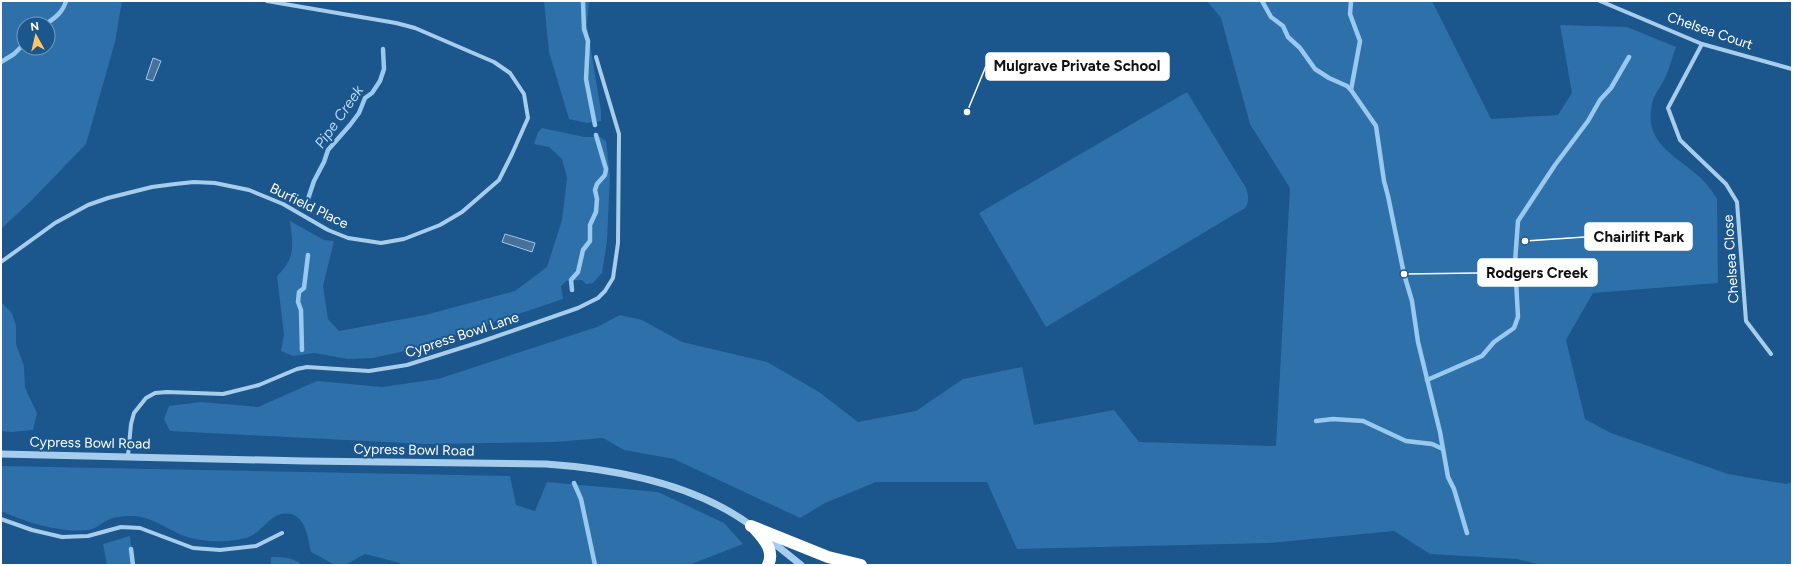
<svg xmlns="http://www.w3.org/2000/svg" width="1793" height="566" viewBox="0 0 1793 566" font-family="Figtree,sans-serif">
  <rect width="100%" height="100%" fill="#1b568c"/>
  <!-- green -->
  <g fill="#2e70aa" fill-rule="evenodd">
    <path d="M 1,1 L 122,1 L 115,42 L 86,144 L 31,201 L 1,229 ZM 24,24 L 48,24 L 48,48 L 24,48 Z"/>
    <path d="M 544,1 L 589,1 L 587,26 L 601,111 L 601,121 L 587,123 L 569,119 L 549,52 Z"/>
    <path d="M 1207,1 L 1432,1 L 1491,119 L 1558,115 L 1572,93 L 1560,25 L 1627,27 L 1676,47 C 1672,57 1670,67 1666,76 C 1662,85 1654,94 1652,104 C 1644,141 1671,153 1695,173 C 1704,180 1711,189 1717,199 L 1718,283 L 1593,293 L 1566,340 L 1585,419 L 1611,433 L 1728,474 L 1786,484 L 1792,482 L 1792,565 L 1542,565 L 1517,559 L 1430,554 L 1394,531 L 1269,543 L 1017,549 L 987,482 L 876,482 L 825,503 L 800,518 L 674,459 L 624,450 L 603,438 L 555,442 L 424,444 L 170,431 L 164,419 L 169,406 L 201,402 L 258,407 L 317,381 L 382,387 L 438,379 L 597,327 L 620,315 L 642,320 L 682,342 L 767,362 L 819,392 L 858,422 L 916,411 L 963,379 L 1022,367 L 1034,425 L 1114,410 L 1139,442 L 1276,446 L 1290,188 L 1250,124 L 1221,18 Z"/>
    <path d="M 1187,92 L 1246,188 C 1248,195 1250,201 1245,208 L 1046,327 L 979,213 Z"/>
    <path d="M 542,128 L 584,137 L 600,137 L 606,141 L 610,175 L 607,241 L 602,273 L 593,283 L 586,284 L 582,280 L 566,281 L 561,286 L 563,299 L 414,349 L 373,358 L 348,359 L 314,353 L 293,356 L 281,351 L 284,335 L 277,276 C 296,258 293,245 290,221 L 324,240 L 334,241 L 323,286 L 328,319 L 339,331 L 425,315 L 515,291 L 547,267 L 562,220 L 567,178 L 562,159 L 549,147 L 534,144 L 538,132 Z"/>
    <path d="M 1,302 L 12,313 L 16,326 L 16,344 L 24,366 L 25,388 L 37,413 L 33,430 L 12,432 L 1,431 Z"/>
    <path d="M 1,466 L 510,476 L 516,505 L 535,511 L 547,482 L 658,492 L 724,523 L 743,544 L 689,565 L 403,565 L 397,562 L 365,554 L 347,564 L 335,565 L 311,552 C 308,539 306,518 291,514 C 273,510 266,527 253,535 C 248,538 241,539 236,540 C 217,543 196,541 179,534 C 165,527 150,517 134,516 C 127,516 117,516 110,519 C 104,521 99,527 92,529 C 65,535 26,522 1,511 Z"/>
    <path d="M 130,536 L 133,565 L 107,565 L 103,544 Z"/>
    <path d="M 271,557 C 283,557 293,557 302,565 L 271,565 Z"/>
  </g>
  <!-- water -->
  <g fill="#487199" stroke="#9ac9ef">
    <path d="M 153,58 L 161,61 L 153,81 L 146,79 Z"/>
    <path d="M 505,234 L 535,243 L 532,252 L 502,242 Z"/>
  </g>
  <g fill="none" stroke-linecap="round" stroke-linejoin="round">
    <!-- stream -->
    <g stroke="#9ac9ef" stroke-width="4.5">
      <path d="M 583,1 L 584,29 L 588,41 L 586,79 L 595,125"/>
      <path d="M 1262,1 L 1271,17 L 1283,26 L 1288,37 L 1300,48 L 1315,69 L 1329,78 L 1347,86 L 1351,90"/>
      <path d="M 1351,1 L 1350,14 L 1360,41 L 1351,90 L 1376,126 L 1384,181 L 1388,196 L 1404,274 L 1412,301 L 1418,342 L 1440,432 L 1448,477 L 1454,489 L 1467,533"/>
      <path d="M 46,24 C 55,18 63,12 66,1"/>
      <path d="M 1,62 L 14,54 L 24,44"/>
      <path d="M 308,199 L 314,181 L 324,162 L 328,150 L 350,125 L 359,113 L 365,98 L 372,93 L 380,81 L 384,69 L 383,49"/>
      <path d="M 572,290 L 571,280 L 578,272 L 583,250 L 590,241 L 590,225 L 596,212 L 597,199 L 595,190 L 597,184 L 605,175 L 606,169 L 596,135"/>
      <path d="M 302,350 L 301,310 L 298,302 L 299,292 L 304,288 L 308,255"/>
      <path d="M 1427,380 L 1482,356 L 1494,342 L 1514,328 L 1518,317 L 1515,262 L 1518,221 L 1555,165 L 1588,121 L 1600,100 L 1611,88 L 1629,57"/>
      <path d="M 1316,421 L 1333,419 L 1363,421 L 1406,441 L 1432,444 L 1443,449"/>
      <path d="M 574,483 L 581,499 L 595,565"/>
      <path d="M 131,549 L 133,565"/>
    </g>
    <!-- minor -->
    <g stroke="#a7cded" stroke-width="4">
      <path d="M 1600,1 L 1702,44 L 1792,69"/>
      <path d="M 1702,44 L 1668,108 L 1680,140 L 1726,184 L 1737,202 L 1746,321 L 1771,354"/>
      <path d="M 1,262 L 55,223 L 88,205 L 108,198 L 152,187 L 175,184 L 194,182 L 215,183 L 249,190 L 283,204 L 328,230 L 348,238 L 381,243 L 404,239 L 440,225 L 462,212 L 499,180 L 512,154 L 528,118 L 524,94 L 510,73 L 494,62 L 415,28 L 396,23 L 267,1"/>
      <path d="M 128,456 L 131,424 L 134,413 L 146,398 L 155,393 L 167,392 L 223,394 L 259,385 L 297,369 L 307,367 L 369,371 L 407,365 L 480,342 L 578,308 L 598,298 L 605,291 L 613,278 L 618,243 L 619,134 L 596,57"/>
      <path d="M 1,519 L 32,530 L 62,537 L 88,536 L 121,527 L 140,528 L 193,548 L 220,550 L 256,546 L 282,533"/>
    </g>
    <!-- tertiary -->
    <g stroke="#a7cded" stroke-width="7">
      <path d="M 1,454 L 304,461 L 546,464 C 617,469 696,484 753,527"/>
      <path d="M 765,536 L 801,565"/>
    </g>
    <!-- motorway -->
    <g stroke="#fff" stroke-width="12">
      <path d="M 751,526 L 828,557 L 861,565"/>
      <path d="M 755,529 C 764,539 775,551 768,565"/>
    </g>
  </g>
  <g text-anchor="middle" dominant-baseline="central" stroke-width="4" stroke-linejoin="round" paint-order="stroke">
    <!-- street labels -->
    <g font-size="14" fill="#fff" stroke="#1b568c">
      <text transform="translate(1710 31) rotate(19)">Chelsea Court</text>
      <text transform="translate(309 206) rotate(26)">Burfield Place</text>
      <text transform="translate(1731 259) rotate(-94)">Chelsea Close</text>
      <text transform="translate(462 335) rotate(-18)">Cypress Bowl Lane</text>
      <text transform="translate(90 443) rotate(1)">Cypress Bowl Road</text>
      <text transform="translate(414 450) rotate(1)">Cypress Bowl Road</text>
    </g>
    <!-- water labels -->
    <g font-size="15" font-style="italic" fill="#b3d6f4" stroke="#1b568c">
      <text transform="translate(339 117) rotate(-55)">Pipe Creek</text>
    </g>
  </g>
  <!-- callouts -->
  <path fill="none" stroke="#fff" stroke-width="1.5" d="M967 112L986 66M1525 241L1585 237M1404 274L1478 273"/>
  <g fill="#fff" stroke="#1b568c" stroke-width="1.5">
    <circle cx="967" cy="112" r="4"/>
    <circle cx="1525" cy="241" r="4"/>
    <circle cx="1404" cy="274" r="4"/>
  </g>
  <g fill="#fff" stroke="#fff" stroke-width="1.5">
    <rect x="986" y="53" width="183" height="27" rx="4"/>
    <rect x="1585" y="223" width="107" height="27" rx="4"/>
    <rect x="1478" y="259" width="119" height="27" rx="4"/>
  </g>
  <g font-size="15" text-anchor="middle" font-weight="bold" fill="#111">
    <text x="1077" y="71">Mulgrave Private School</text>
    <text x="1639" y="242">Chairlift Park</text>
    <text x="1537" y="278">Rodgers Creek</text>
  </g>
  <!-- border -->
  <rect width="1793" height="566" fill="none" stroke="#ffffff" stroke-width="4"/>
  <!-- north arrow -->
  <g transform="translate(36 36) rotate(352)"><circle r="19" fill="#1b568c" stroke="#769aba"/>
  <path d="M0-3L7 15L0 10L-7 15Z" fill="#fec565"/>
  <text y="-6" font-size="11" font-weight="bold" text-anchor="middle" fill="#ffffff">N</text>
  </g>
</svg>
